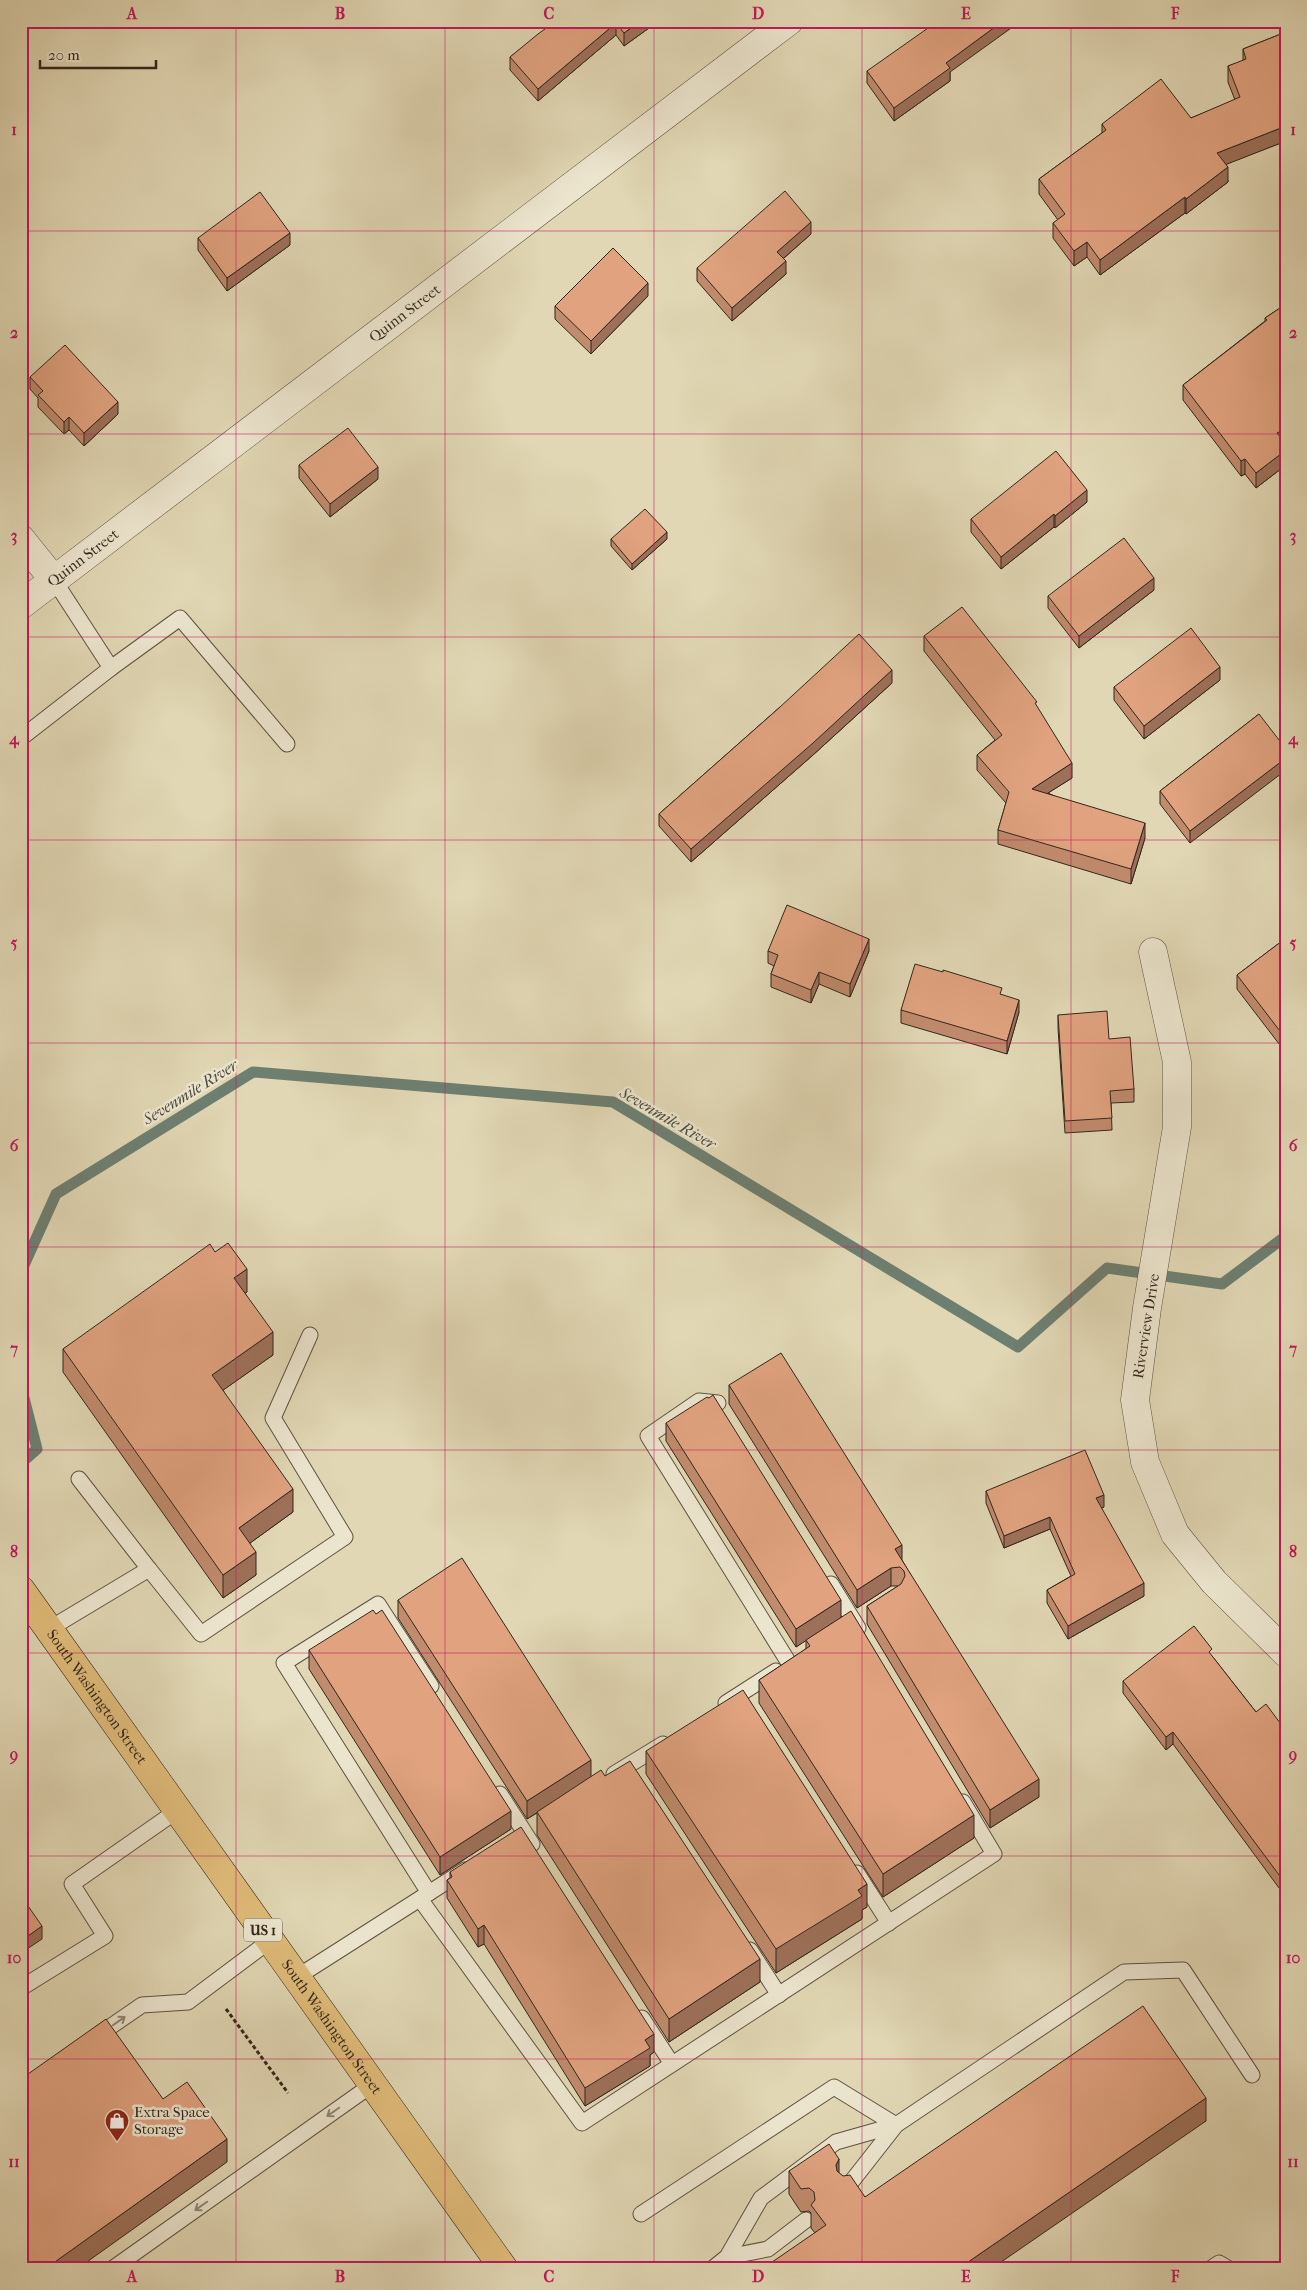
<svg xmlns="http://www.w3.org/2000/svg" width="1307" height="2290" viewBox="0 0 1307 2290" font-family="'IM FELL French Canon',serif">
  <rect width="100%" height="100%" fill="#e1d7b4"/>
  <filter id="stains"><feTurbulence type="fractalNoise" baseFrequency=".004" numOctaves="4"/><feColorMatrix values="0 0 0 0 .2 0 0 0 0 .09 0 0 0 0 .02 0 0 0 .5 -.17"/></filter>
  <radialGradient id="worn" r=".72"><stop offset=".6" stop-color="#630" stop-opacity="0"/><stop offset="1" stop-color="#630" stop-opacity=".3"/></radialGradient>
  <g fill="none" stroke-linecap="round" stroke-linejoin="round">
    <!-- stream -->
    <g stroke="#6d7f71" stroke-width="11">
      <path d="M 21,1272 L 56,1194 L 253,1072 L 613,1102 L 1018,1347 L 1107,1268 L 1222,1284 L 1286,1236"/>
      <path d="M 21,1386 L 37,1449 L 21,1463"/>
    </g>
    <defs>
      <g id="service">
        <path d="M 54,580 L 111,668 L 180,618 L 287,744"/>
        <path d="M 21,738 L 111,668"/>
        <path d="M 718,1403 L 699,1401 L 648,1436 L 789,1663"/>
        <path d="M 79,1479 L 149,1569"/>
        <path d="M 831,1584 L 858,1628"/>
        <path d="M 49,1629 L 149,1569 L 201,1634 L 345,1537 L 273,1418 L 310,1335"/>
        <path d="M 726,1703 L 776,1671"/>
        <path d="M 614,1774 L 663,1744"/>
        <path d="M 500,1794 L 532,1844"/>
        <path d="M 857,1873 L 889,1923"/>
        <path d="M 429,1893 L 284,1663 L 378,1604 L 431,1686"/>
        <path d="M 420,1899 L 582,2123 L 994,1854 L 963,1802"/>
        <path d="M 750,1950 L 779,1995"/>
        <path d="M 297,1977 L 465,1870"/>
        <path d="M 21,1988 L 105,1936 L 72,1884 L 178,1810"/>
        <path d="M 642,2018 L 672,2064"/>
        <path d="M 94,2038 L 142,2005 L 188,2002 L 271,1940"/>
        <path d="M 845,2190 L 896,2125 L 1124,1972 L 1183,1970 L 1252,2075"/>
        <path d="M 641,2214 L 834,2087 L 896,2125 L 836,2142 L 761,2198 L 727,2257"/>
        <path d="M 112,2269 L 373,2084"/>
        <path d="M 712,2269 L 727,2257 L 768,2249 L 806,2220"/>
        <path d="M 1210,2269 L 1219,2263 L 1229,2269"/>
      </g>
      <g id="minor">
        <path d="M 21,539 L 54,580"/>
        <path id="s1" d="M 21,605 L 789,21"/>
        <path d="M 1153,952 L 1177,1062 L 1177,1127 L 1147,1308 L 1135,1400 L 1145,1462 L 1175,1534 L 1214,1582 L 1286,1653"/>
      </g>
      <g id="primary">
        <path id="s2" d="M 21,1590 L 504,2269"/>
      </g>
    </defs>
    <!-- service casing -->
    <use href="#service" stroke="#5e5242" stroke-width="17"/>
    <!-- minor casing -->
    <use href="#minor" stroke="#5e5242" stroke-width="29"/>
    <!-- primary casing -->
    <use href="#primary" stroke="#32261c" stroke-width="29"/>
    <!-- path -->
    <path stroke="#32261c" stroke-width="3" stroke-dasharray="4 2.5" stroke-linecap="butt" d="M 226,2009 L 288,2093"/>
    <!-- service -->
    <use href="#service" stroke="#ece5ce" stroke-width="15"/>
    <!-- minor -->
    <use href="#minor" stroke="#ece5ce" stroke-width="28"/>
    <!-- primary -->
    <use href="#primary" stroke="#e0bc7a" stroke-width="28"/>
  </g>
  <!-- wall -->
  <g fill="#c18b6d" stroke="#32261c">
    <path d="M 556,21 L 649,21 L 649,28 L 624,46 L 616,35 L 538,101 L 510,70 L 510,57 Z"/>
    <path d="M 1286,32 L 1286,141 L 1226,164 L 1228,182 L 1186,214 L 1185,213 L 1100,275 L 1087,257 L 1074,266 L 1053,238 L 1053,223 L 1058,220 L 1039,194 L 1039,179 L 1102,133 L 1102,124 L 1191,118 L 1235,100 L 1228,82 L 1228,66 L 1243,61 L 1243,49 Z"/>
    <path d="M 867,71 L 950,72 L 950,81 L 894,121 L 867,83 Z"/>
    <path d="M 811,234 L 783,259 L 786,274 L 732,321 L 697,281 L 697,268 Z"/>
    <path d="M 198,238 L 290,245 L 227,291 L 198,250 Z"/>
    <path d="M 648,296 L 591,354 L 555,319 L 555,306 Z"/>
    <path d="M 1286,304 L 1286,465 L 1256,488 L 1245,474 L 1241,476 L 1183,400 L 1183,385 L 1265,321 L 1265,318 Z"/>
    <path d="M 30,377 L 118,414 L 84,446 L 69,430 L 64,434 L 38,407 L 38,398 L 30,389 Z"/>
    <path d="M 299,465 L 378,479 L 330,517 L 299,478 Z"/>
    <path d="M 1087,502 L 1055,528 L 1054,527 L 1001,569 L 971,532 L 971,519 Z"/>
    <path d="M 611,539 L 667,539 L 632,570 L 611,546 Z"/>
    <path d="M 1154,590 L 1079,648 L 1048,608 L 1048,596 Z"/>
    <path d="M 924,636 L 1037,707 L 1072,778 L 1048,793 L 1145,838 L 1131,884 L 998,844 L 998,830 L 1006,803 L 977,770 L 977,755 L 995,740 L 924,651 Z"/>
    <path d="M 1220,680 L 1144,739 L 1114,700 L 1114,687 Z"/>
    <path d="M 892,683 L 813,755 L 691,862 L 659,826 L 659,814 L 780,707 Z"/>
    <path d="M 1259,714 L 1190,843 L 1160,804 L 1160,791 Z"/>
    <path d="M 1286,938 L 1286,1053 L 1237,989 L 1237,975 Z"/>
    <path d="M 768,951 L 869,951 L 850,997 L 819,984 L 811,1003 L 771,987 L 771,974 L 774,966 L 768,963 Z"/>
    <path d="M 1002,995 L 1019,1012 L 1007,1054 L 901,1023 L 901,1010 Z"/>
    <path d="M 1058,1015 L 1109,1039 L 1134,1089 L 1134,1102 L 1111,1103 L 1112,1130 L 1065,1133 L 1058,1028 Z"/>
    <path d="M 215,1252 L 247,1292 L 245,1293 L 273,1355 L 223,1390 L 293,1512 L 250,1543 L 256,1575 L 223,1598 L 63,1372 L 63,1349 Z"/>
    <path d="M 729,1385 L 902,1560 L 1039,1797 L 990,1828 L 867,1624 L 867,1606 L 898,1586 L 891,1586 L 857,1608 L 729,1404 Z"/>
    <path d="M 666,1423 L 841,1617 L 974,1838 L 883,1897 L 759,1703 L 759,1680 L 806,1649 L 806,1640 L 796,1647 L 666,1441 Z"/>
    <path d="M 986,1491 L 1104,1507 L 1101,1508 L 1144,1596 L 1068,1639 L 1047,1603 L 1047,1590 L 1071,1576 L 1050,1529 L 1004,1548 L 986,1503 Z"/>
    <path d="M 398,1600 L 591,1777 L 605,1776 L 760,1982 L 669,2042 L 537,1835 L 537,1813 L 527,1819 L 398,1618 Z"/>
    <path d="M 309,1650 L 511,1829 L 440,1875 L 309,1669 Z"/>
    <path d="M 1212,1656 L 1256,1712 L 1286,1731 L 1282,1892 L 1173,1744 L 1166,1750 L 1123,1693 L 1123,1681 Z"/>
    <path d="M 646,1751 L 867,1907 L 862,1910 L 862,1919 L 776,1973 L 646,1774 Z"/>
    <path d="M 450,1872 L 654,2052 L 650,2055 L 650,2066 L 585,2106 L 484,1944 L 478,1947 L 447,1898 L 447,1880 L 450,1878 Z"/>
    <path d="M 1206,2121 L 815,2233 L 811,2228 L 811,2213 L 809,2211 L 801,2212 L 789,2194 L 789,2171 L 839,2173 L 865,2197 Z"/>
  </g>
  <!-- shaded-wall -->
  <g fill="#9d7159" stroke="#32261c">
    <path d="M 21,21 L 35,21 L 35,22 L 21,32 Z"/>
    <path d="M 641,21 L 649,21 L 649,28 L 624,46 L 624,33 Z"/>
    <path d="M 1003,21 L 1021,21 L 950,72 L 950,81 L 894,121 L 894,108 L 946,63 Z"/>
    <path d="M 616,23 L 616,35 L 538,101 L 538,89 Z"/>
    <path d="M 1286,126 L 1286,141 L 1217,168 L 1217,153 Z"/>
    <path d="M 1228,167 L 1228,182 L 1186,214 L 1186,199 Z"/>
    <path d="M 1185,197 L 1185,213 L 1100,275 L 1100,260 Z"/>
    <path d="M 811,222 L 811,234 L 777,264 L 777,252 Z"/>
    <path d="M 290,233 L 290,245 L 227,291 L 227,278 Z"/>
    <path d="M 1087,242 L 1087,257 L 1074,266 L 1074,251 Z"/>
    <path d="M 786,261 L 786,274 L 732,321 L 732,308 Z"/>
    <path d="M 648,283 L 648,296 L 591,354 L 591,341 Z"/>
    <path d="M 118,402 L 118,414 L 84,446 L 84,433 Z"/>
    <path d="M 69,417 L 69,430 L 64,434 L 64,422 Z"/>
    <path d="M 1286,428 L 1286,443 L 1277,448 L 1277,433 Z"/>
    <path d="M 1286,450 L 1286,465 L 1256,488 L 1256,473 Z"/>
    <path d="M 1245,459 L 1245,474 L 1241,476 L 1241,461 Z"/>
    <path d="M 378,467 L 378,479 L 330,517 L 330,504 Z"/>
    <path d="M 1087,490 L 1087,502 L 1055,528 L 1055,516 Z"/>
    <path d="M 1054,514 L 1054,527 L 1001,569 L 1001,557 Z"/>
    <path d="M 667,532 L 667,539 L 632,570 L 632,564 Z"/>
    <path d="M 1154,578 L 1154,590 L 1079,648 L 1079,636 Z"/>
    <path d="M 1220,667 L 1220,680 L 1144,739 L 1144,726 Z"/>
    <path d="M 892,670 L 892,683 L 813,755 L 691,862 L 691,849 Z"/>
    <path d="M 1286,758 L 1286,770 L 1190,843 L 1190,831 Z"/>
    <path d="M 1072,763 L 1072,778 L 1032,803 L 1032,789 Z"/>
    <path d="M 1145,823 L 1145,838 L 1131,884 L 1131,869 Z"/>
    <path d="M 869,939 L 869,951 L 850,997 L 850,984 Z"/>
    <path d="M 819,972 L 819,984 L 811,1003 L 811,990 Z"/>
    <path d="M 1019,1000 L 1019,1012 L 1007,1054 L 1007,1041 Z"/>
    <path d="M 247,1269 L 247,1292 L 234,1301 L 234,1278 Z"/>
    <path d="M 273,1332 L 273,1355 L 212,1398 L 212,1375 Z"/>
    <path d="M 293,1489 L 293,1512 L 239,1551 L 239,1528 Z"/>
    <path d="M 1104,1495 L 1104,1507 L 1096,1511 L 1096,1498 Z"/>
    <path d="M 1050,1517 L 1050,1529 L 1004,1548 L 1004,1536 Z"/>
    <path d="M 902,1545 L 902,1563 L 895,1549 Z"/>
    <path d="M 256,1552 L 256,1575 L 223,1598 L 223,1575 Z"/>
    <path d="M 891,1568 L 891,1586 L 857,1608 L 857,1590 Z"/>
    <path d="M 1144,1583 L 1144,1596 L 1068,1639 L 1068,1626 Z"/>
    <path d="M 841,1600 L 841,1618 L 796,1647 L 796,1629 Z"/>
    <path d="M 1173,1732 L 1173,1744 L 1166,1750 L 1166,1737 Z"/>
    <path d="M 591,1760 L 591,1778 L 527,1819 L 527,1801 Z"/>
    <path d="M 1039,1779 L 1039,1797 L 990,1828 L 990,1810 Z"/>
    <path d="M 511,1811 L 511,1829 L 440,1875 L 440,1857 Z"/>
    <path d="M 974,1815 L 974,1838 L 883,1897 L 883,1874 Z"/>
    <path d="M 1286,1877 L 1286,1890 L 1282,1892 L 1282,1879 Z"/>
    <path d="M 867,1884 L 867,1907 L 862,1910 L 862,1919 L 776,1973 L 776,1949 Z"/>
    <path d="M 484,1925 L 484,1944 L 478,1947 L 478,1929 Z"/>
    <path d="M 42,1926 L 42,1939 L 21,1953 L 21,1941 Z"/>
    <path d="M 760,1959 L 760,1982 L 669,2042 L 669,2019 Z"/>
    <path d="M 654,2034 L 654,2052 L 650,2055 L 650,2066 L 585,2106 L 585,2088 L 645,2040 Z"/>
    <path d="M 1206,2098 L 1206,2121 L 991,2269 L 958,2269 Z"/>
    <path d="M 227,2139 L 227,2162 L 77,2269 L 45,2269 Z"/>
    <path d="M 839,2159 L 839,2182 L 836,2188 L 836,2165 Z"/>
  </g>
  <!-- building -->
  <g fill="#e0a27f" stroke="#32261c">
    <path d="M 556,21 L 641,21 L 624,33 L 616,23 L 538,89 L 510,57 L 538,34 Z"/>
    <path d="M 938,21 L 1003,21 L 946,63 L 950,68 L 894,108 L 867,71 Z"/>
    <path d="M 1286,32 L 1286,126 L 1217,153 L 1228,167 L 1186,199 L 1185,197 L 1100,260 L 1087,242 L 1074,251 L 1053,223 L 1065,214 L 1039,179 L 1106,130 L 1102,124 L 1161,79 L 1191,118 L 1240,97 L 1228,66 L 1246,59 L 1243,49 Z"/>
    <path d="M 785,191 L 811,222 L 777,252 L 786,261 L 732,308 L 697,268 Z"/>
    <path d="M 260,192 L 290,233 L 227,278 L 198,238 Z"/>
    <path d="M 613,248 L 648,283 L 591,341 L 555,306 Z"/>
    <path d="M 1286,304 L 1286,428 L 1277,433 L 1286,444 L 1286,450 L 1256,473 L 1245,459 L 1241,461 L 1183,385 L 1267,320 L 1265,318 Z"/>
    <path d="M 65,345 L 118,402 L 84,433 L 69,417 L 64,422 L 38,395 L 43,391 L 30,377 Z"/>
    <path d="M 348,428 L 378,467 L 330,504 L 299,465 Z"/>
    <path d="M 1056,451 L 1087,490 L 1055,516 L 1054,514 L 1001,557 L 971,519 Z"/>
    <path d="M 645,509 L 667,532 L 632,564 L 611,539 Z"/>
    <path d="M 1124,538 L 1154,578 L 1079,636 L 1048,596 Z"/>
    <path d="M 962,607 L 1037,702 L 1035,703 L 1072,763 L 1032,789 L 1145,823 L 1131,869 L 998,830 L 1009,792 L 977,755 L 1002,735 L 924,636 Z"/>
    <path d="M 1191,628 L 1220,667 L 1144,726 L 1114,687 Z"/>
    <path d="M 859,634 L 892,670 L 813,743 L 691,849 L 659,814 L 780,707 Z"/>
    <path d="M 1259,714 L 1286,749 L 1286,758 L 1190,831 L 1160,791 Z"/>
    <path d="M 787,905 L 869,939 L 850,984 L 819,972 L 811,990 L 771,974 L 778,955 L 768,951 Z"/>
    <path d="M 1286,938 L 1286,1039 L 1237,975 Z"/>
    <path d="M 915,964 L 943,972 L 943,970 L 1002,988 L 1000,994 L 1019,1000 L 1007,1041 L 901,1010 Z"/>
    <path d="M 1107,1011 L 1109,1039 L 1130,1037 L 1134,1089 L 1110,1091 L 1112,1118 L 1065,1121 L 1058,1015 Z"/>
    <path d="M 228,1243 L 247,1269 L 234,1278 L 273,1332 L 212,1375 L 293,1489 L 239,1528 L 256,1552 L 223,1575 L 63,1349 L 210,1244 L 215,1252 Z"/>
    <path d="M 781,1353 L 902,1545 L 895,1549 L 1039,1779 L 990,1810 L 867,1606 L 901,1584 L 905,1576 L 904,1571 L 900,1567 L 891,1568 L 857,1590 L 729,1385 Z"/>
    <path d="M 713,1395 L 841,1600 L 796,1629 L 666,1423 L 707,1397 L 709,1398 Z"/>
    <path d="M 1085,1450 L 1104,1495 L 1096,1498 L 1144,1583 L 1068,1626 L 1047,1590 L 1075,1574 L 1050,1517 L 1004,1536 L 986,1491 Z"/>
    <path d="M 462,1558 L 591,1760 L 527,1801 L 398,1600 Z"/>
    <path d="M 373,1610 L 376,1614 L 382,1610 L 511,1811 L 440,1857 L 309,1650 Z"/>
    <path d="M 851,1611 L 974,1815 L 883,1874 L 759,1680 L 810,1646 L 806,1640 Z"/>
    <path d="M 1194,1626 L 1212,1649 L 1209,1652 L 1256,1712 L 1266,1704 L 1286,1731 L 1286,1877 L 1282,1879 L 1173,1732 L 1166,1737 L 1123,1681 Z"/>
    <path d="M 743,1690 L 867,1884 L 858,1890 L 862,1896 L 776,1949 L 646,1751 Z"/>
    <path d="M 630,1761 L 760,1959 L 669,2019 L 537,1812 L 601,1770 L 605,1776 Z"/>
    <path d="M 521,1827 L 654,2034 L 645,2040 L 650,2048 L 585,2088 L 484,1925 L 478,1929 L 447,1880 L 452,1877 L 450,1872 Z"/>
    <path d="M 21,1896 L 42,1926 L 21,1941 Z"/>
    <path d="M 1143,2006 L 1206,2098 L 958,2269 L 762,2269 L 826,2225 L 811,2205 L 815,2200 L 814,2192 L 809,2188 L 801,2189 L 789,2171 L 829,2144 L 839,2159 L 836,2165 L 837,2171 L 843,2176 L 850,2175 L 865,2197 Z"/>
    <path d="M 106,2019 L 163,2099 L 187,2082 L 227,2139 L 45,2269 L 21,2269 L 21,2079 Z"/>
  </g>
  <!-- one-way arrows -->
  <defs><path id="oneway-shaft" d="M-6 0H5M1.5-3L5.5 0L1.5 3" fill="none" stroke-width="1.6" stroke-linecap="round" stroke-linejoin="round" transform="scale(1.25)"/></defs>
  <g stroke="#8f8675">
    <use href="#oneway-shaft" transform="translate(119 2021) rotate(-35)"/>
    <use href="#oneway-shaft" transform="translate(333 2112) rotate(145)"/>
    <use href="#oneway-shaft" transform="translate(201 2206) rotate(145)"/>
  </g>
  <!-- grid -->
  <path fill="none" stroke="#c2185b" stroke-width="1" stroke-opacity="0.55" d="M 236,21 L 236,2269M 445,21 L 445,2269M 654,21 L 654,2269M 862,21 L 862,2269M 1071,21 L 1071,2269M 21,231 L 1286,231M 21,434 L 1286,434M 21,637 L 1286,637M 21,840 L 1286,840M 21,1043 L 1286,1043M 21,1247 L 1286,1247M 21,1450 L 1286,1450M 21,1653 L 1286,1653M 21,1856 L 1286,1856M 21,2059 L 1286,2059"/>
  <!-- icons -->
  <defs>
    <symbol id="shop-pin" viewBox="-11 -11 22 30"><path d="M0 17L-7.5 6A9.5 9.5 0 1 1 7.5 6Z" fill="#8f2418" stroke="#ece5ce"/><path d="M-5-2.5h2.3a2.7 3.5 0 0 1 5.4 0H5L5.5 6h-11ZM-1.5-2.5h3a1.5 2.3 0 0 0-3 0Z" fill="#fff"/></symbol>
  </defs>
  <g fill-rule="evenodd">
    <use href="#shop-pin" x="103" y="2107" width="28" height="38"/>
  </g>
  <g text-anchor="middle" dominant-baseline="central" stroke-width="5" stroke-linejoin="round" paint-order="stroke">
    <!-- shield labels -->
    <rect fill="#ece5ce" stroke="#6a5f51" stroke-width="1" x="244" y="1918.5" width="38" height="23" rx="4"/>
    <g font-size="14" font-weight="bold" fill="#32261c">
      <text x="263" y="1930">US 1</text>
    </g>
    <!-- street labels -->
    <g font-size="15" fill="#32261c" stroke="#ece5ce">
      <text stroke="none"><textPath href="#s1" startOffset="482">Quinn Street</textPath></text>
      <text stroke="none"><textPath href="#s1" startOffset="78">Quinn Street</textPath></text>
      <text transform="translate(1146 1326) rotate(-81)">Riverview Drive</text>
      <text stroke="none"><textPath href="#s2" startOffset="131">South Washington Street</textPath></text>
      <text stroke="none"><textPath href="#s2" startOffset="536">South Washington Street</textPath></text>
    </g>
    <!-- poi labels -->
    <g font-size="15" fill="#32261c" stroke="#ece5ce" text-anchor="start">
      <text x="134" y="2112">Extra Space<tspan x="134" dy="17">Storage</tspan></text>
    </g>
    <!-- water labels -->
    <g font-size="16" font-style="italic" fill="#4b4b3f" stroke="#ece5ce">
      <text transform="translate(190 1092) rotate(-32)">Sevenmile River</text>
      <text transform="translate(668 1118) rotate(30)">Sevenmile River</text>
    </g>
  </g>
  <!-- margin -->
  <rect width="1307" height="2290" fill="none" stroke="#e1d7b4" stroke-width="55"/>
  <!-- scale -->
  <path d="M40 60v8h116v-8" fill="none" stroke="#32261c" stroke-width="2.5"/>
  <text x="48" y="60" font-size="15" fill="#32261c" stroke="#ece5ce" stroke-width="4" paint-order="stroke">20 m</text>
  <rect x="28" y="28" width="1252" height="2234" fill="none" stroke="#c2185b" stroke-width="2"/>
  <g font-size="16" text-anchor="middle" font-weight="bold" fill="#c2185b">
    <text x="132" y="19">A</text>
    <text x="340" y="19">B</text>
    <text x="549" y="19">C</text>
    <text x="758" y="19">D</text>
    <text x="966" y="19">E</text>
    <text x="1175" y="19">F</text>
    <text x="14" y="135">1</text>
    <text x="1293" y="135">1</text>
    <text x="14" y="338">2</text>
    <text x="1293" y="338">2</text>
    <text x="14" y="541">3</text>
    <text x="1293" y="541">3</text>
    <text x="14" y="744">4</text>
    <text x="1293" y="744">4</text>
    <text x="14" y="948">5</text>
    <text x="1293" y="948">5</text>
    <text x="14" y="1151">6</text>
    <text x="1293" y="1151">6</text>
    <text x="14" y="1354">7</text>
    <text x="1293" y="1354">7</text>
    <text x="14" y="1557">8</text>
    <text x="1293" y="1557">8</text>
    <text x="14" y="1760">9</text>
    <text x="1293" y="1760">9</text>
    <text x="14" y="1963">10</text>
    <text x="1293" y="1963">10</text>
    <text x="14" y="2167">11</text>
    <text x="1293" y="2167">11</text>
    <text x="132" y="2282">A</text>
    <text x="340" y="2282">B</text>
    <text x="549" y="2282">C</text>
    <text x="758" y="2282">D</text>
    <text x="966" y="2282">E</text>
    <text x="1175" y="2282">F</text>
  </g>
  <rect width="100%" height="100%" filter="url(#stains)"/>
  <rect width="100%" height="100%" fill="url(#worn)"/>
</svg>
